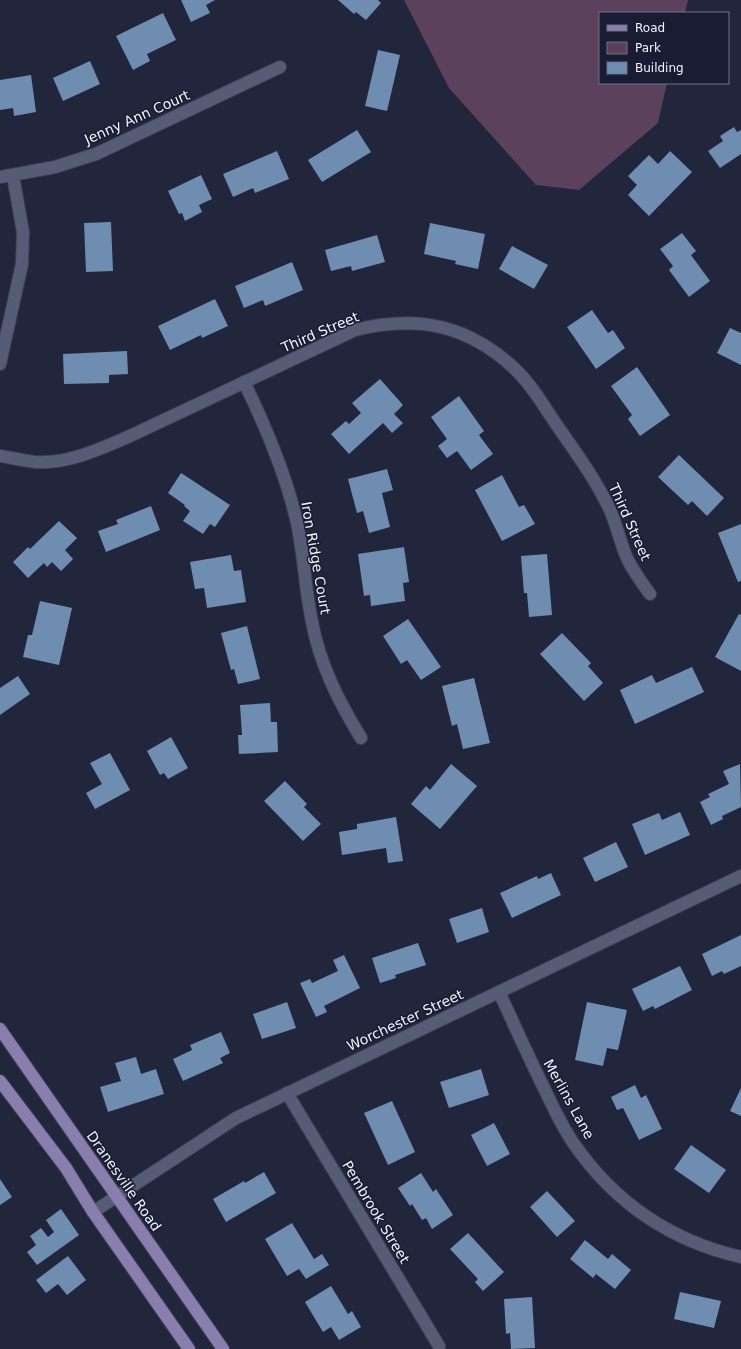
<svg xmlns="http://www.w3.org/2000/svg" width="741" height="1349" viewBox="0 0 741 1349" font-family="'DejaVu Sans',sans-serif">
  <rect width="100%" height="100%" fill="#22263c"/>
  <!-- green -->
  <path fill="#5b415c" d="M 404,0 L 688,0 L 685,13 L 600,13 L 600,83 L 667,83 L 658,123 L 579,190 L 536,185 L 449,88 Z"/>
  <!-- building -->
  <g fill="#6e8db1">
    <path d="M 181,0 L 215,0 L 206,5 L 210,13 L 191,22 Z"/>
    <path d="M 338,0 L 378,0 L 381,3 L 366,20 L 356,12 L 354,14 Z"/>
    <path d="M 163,13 L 176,40 L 147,54 L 150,61 L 133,70 L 116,36 Z"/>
    <path d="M 378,50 L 400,55 L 387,111 L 365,106 Z"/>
    <path d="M 90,61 L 100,84 L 63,101 L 53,78 Z"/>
    <path d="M 31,75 L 36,112 L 14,116 L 13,108 L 0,110 L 0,80 Z"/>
    <path d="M 734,127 L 737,132 L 741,130 L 741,154 L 720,168 L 708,151 L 723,141 L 720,136 Z"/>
    <path d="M 357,130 L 371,152 L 322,182 L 308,160 Z"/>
    <path d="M 277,151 L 289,179 L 255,193 L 253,188 L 233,197 L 223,174 Z"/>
    <path d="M 670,151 L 692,172 L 649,216 L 628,195 L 637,185 L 628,176 L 649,155 L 658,164 Z"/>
    <path d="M 201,175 L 212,199 L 199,205 L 202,212 L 185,221 L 182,213 L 179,214 L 168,191 Z"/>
    <path d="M 111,222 L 113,271 L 86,272 L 84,223 Z"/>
    <path d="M 430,223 L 485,234 L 478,269 L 455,264 L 456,261 L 424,254 Z"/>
    <path d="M 682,233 L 696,251 L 691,255 L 710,281 L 689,297 L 669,270 L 673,266 L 660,249 Z"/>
    <path d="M 377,235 L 385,262 L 352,271 L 351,266 L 331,271 L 325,250 Z"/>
    <path d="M 512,246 L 548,265 L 534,289 L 499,269 Z"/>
    <path d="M 292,262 L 303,290 L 265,306 L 263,300 L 244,308 L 235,286 Z"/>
    <path d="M 215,299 L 228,326 L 202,338 L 201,335 L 170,350 L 158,326 Z"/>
    <path d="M 592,310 L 608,333 L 613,330 L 625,348 L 596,369 L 567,327 Z"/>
    <path d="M 730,328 L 741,333 L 741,365 L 717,353 Z"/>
    <path d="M 127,351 L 128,374 L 109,375 L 109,383 L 64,384 L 63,354 Z"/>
    <path d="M 637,367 L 670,415 L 640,436 L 628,419 L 632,415 L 611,386 Z"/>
    <path d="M 380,379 L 403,405 L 394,414 L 403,423 L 392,433 L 383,423 L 349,454 L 331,434 L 346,421 L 349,424 L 361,413 L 352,403 Z"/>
    <path d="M 459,396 L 484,431 L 479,435 L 493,454 L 471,470 L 457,451 L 447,458 L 438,446 L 447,439 L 431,417 Z"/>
    <path d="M 679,455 L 724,498 L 707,516 L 692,501 L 688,505 L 658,477 Z"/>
    <path d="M 387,469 L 393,490 L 382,493 L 390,527 L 369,533 L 363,511 L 357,513 L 348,479 Z"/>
    <path d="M 181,473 L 230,505 L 215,527 L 210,524 L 203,534 L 183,521 L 190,511 L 184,506 L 185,505 L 168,493 Z"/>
    <path d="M 502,475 L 519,507 L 524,505 L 535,524 L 502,541 L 475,490 Z"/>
    <path d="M 151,506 L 160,530 L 106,552 L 98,531 L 118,524 L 116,520 Z"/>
    <path d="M 59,521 L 77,538 L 65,550 L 73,559 L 61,571 L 52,562 L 47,567 L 44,563 L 28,578 L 13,562 L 28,547 L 30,549 Z"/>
    <path d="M 741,524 L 741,581 L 738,582 L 718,533 Z"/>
    <path d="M 404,547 L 409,582 L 403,583 L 405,601 L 371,606 L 370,595 L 364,596 L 358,554 Z"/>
    <path d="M 547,554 L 552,615 L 529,617 L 527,593 L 524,593 L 521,556 Z"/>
    <path d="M 231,555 L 234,571 L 241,570 L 246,602 L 207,608 L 204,588 L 195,589 L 190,562 Z"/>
    <path d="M 40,601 L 72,608 L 59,665 L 23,657 L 28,635 L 32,635 Z"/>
    <path d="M 739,614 L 741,615 L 741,671 L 715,657 Z"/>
    <path d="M 408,619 L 441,667 L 421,680 L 407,660 L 401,664 L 383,636 Z"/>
    <path d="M 247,626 L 260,679 L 238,684 L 234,669 L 231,670 L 221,633 Z"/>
    <path d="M 562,633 L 591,663 L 588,666 L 603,683 L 584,701 L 540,654 Z"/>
    <path d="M 692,667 L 704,692 L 635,724 L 620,690 L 652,675 L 656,683 Z"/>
    <path d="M 18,676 L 30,694 L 0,715 L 0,688 Z"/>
    <path d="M 474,678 L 490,743 L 463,749 L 457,724 L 452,726 L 442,686 Z"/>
    <path d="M 270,703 L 271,722 L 277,722 L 278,752 L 239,754 L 238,735 L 242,735 L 240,705 Z"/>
    <path d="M 171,737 L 188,768 L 168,779 L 164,773 L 160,775 L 147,751 Z"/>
    <path d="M 110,753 L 130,790 L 95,809 L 86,793 L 102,784 L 90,763 Z"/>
    <path d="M 451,764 L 477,786 L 440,829 L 411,804 L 426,786 L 430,790 Z"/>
    <path d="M 740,764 L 741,807 L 722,816 L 723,819 L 711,825 L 700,802 L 710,797 L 708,794 L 729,784 L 723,771 Z"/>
    <path d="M 285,781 L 307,804 L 304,807 L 321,824 L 303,841 L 264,801 Z"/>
    <path d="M 680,812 L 690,835 L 645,855 L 632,824 L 659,813 L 662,820 Z"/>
    <path d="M 396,817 L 403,861 L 388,863 L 386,848 L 342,855 L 339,832 L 357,829 L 357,824 Z"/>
    <path d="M 616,842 L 628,867 L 595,882 L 583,858 Z"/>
    <path d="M 551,873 L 561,895 L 512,918 L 500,893 L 537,876 L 538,879 Z"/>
    <path d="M 482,908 L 489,932 L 457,943 L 449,919 Z"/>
    <path d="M 741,935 L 741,966 L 724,974 L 722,971 L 712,976 L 702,954 Z"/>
    <path d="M 418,943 L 426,965 L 395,975 L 396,978 L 380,983 L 372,958 Z"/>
    <path d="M 344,955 L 360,988 L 324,1006 L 327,1012 L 316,1017 L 300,983 L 310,979 L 312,983 L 338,971 L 333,960 Z"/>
    <path d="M 680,966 L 692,990 L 655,1009 L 653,1006 L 643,1011 L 632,989 Z"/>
    <path d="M 287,1002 L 296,1028 L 262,1039 L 253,1014 Z"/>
    <path d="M 587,1002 L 627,1010 L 618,1050 L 607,1048 L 603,1066 L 575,1060 Z"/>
    <path d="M 221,1032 L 230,1053 L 220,1058 L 223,1063 L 183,1081 L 173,1059 L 192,1050 L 190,1045 Z"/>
    <path d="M 136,1057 L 141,1074 L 156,1069 L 164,1094 L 108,1112 L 100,1087 L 121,1081 L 115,1063 Z"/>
    <path d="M 481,1069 L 489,1095 L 449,1108 L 440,1082 Z"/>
    <path d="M 635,1085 L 641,1098 L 646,1095 L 662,1129 L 639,1140 L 623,1108 L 617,1110 L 611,1097 Z"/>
    <path d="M 741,1088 L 741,1116 L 730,1111 Z"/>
    <path d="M 392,1101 L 415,1152 L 388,1165 L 364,1113 Z"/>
    <path d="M 494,1123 L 510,1154 L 487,1166 L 471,1135 Z"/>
    <path d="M 691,1145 L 726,1170 L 709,1193 L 674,1169 Z"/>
    <path d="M 264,1172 L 276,1193 L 226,1222 L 213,1199 L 244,1181 L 245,1183 Z"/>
    <path d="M 421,1173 L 433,1192 L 436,1189 L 453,1215 L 432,1229 L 426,1218 L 422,1220 L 412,1204 L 410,1206 L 398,1188 Z"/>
    <path d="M 0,1179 L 12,1197 L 0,1205 Z"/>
    <path d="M 547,1191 L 575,1221 L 557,1237 L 530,1207 Z"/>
    <path d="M 61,1209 L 79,1235 L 37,1265 L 27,1252 L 36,1245 L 30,1236 L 41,1228 L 48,1237 L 54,1232 L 46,1220 Z"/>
    <path d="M 292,1223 L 314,1259 L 322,1254 L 329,1265 L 306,1279 L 299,1269 L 287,1276 L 265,1239 Z"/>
    <path d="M 468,1233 L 504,1272 L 483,1291 L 475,1282 L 478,1279 L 450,1249 Z"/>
    <path d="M 585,1240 L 608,1259 L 612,1254 L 631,1270 L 615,1289 L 596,1274 L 593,1278 L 570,1259 Z"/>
    <path d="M 68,1256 L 86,1280 L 67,1295 L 58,1284 L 46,1293 L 36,1280 Z"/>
    <path d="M 331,1286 L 348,1314 L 352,1311 L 361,1327 L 339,1340 L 331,1327 L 323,1332 L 305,1302 Z"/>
    <path d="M 680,1292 L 721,1301 L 714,1328 L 674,1319 Z"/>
    <path d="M 532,1297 L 535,1348 L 511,1349 L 510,1333 L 506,1334 L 504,1299 Z"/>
  </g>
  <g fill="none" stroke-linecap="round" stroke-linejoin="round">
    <defs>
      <g id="minor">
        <path d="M 0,177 L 55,167 L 96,154 L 280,67"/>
        <path d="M 0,364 L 22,264 L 23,232 L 13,176"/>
        <path d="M 244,382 C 266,427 286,474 297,523 C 304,556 305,589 312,622 C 320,665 339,702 361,738"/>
        <path d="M 0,456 C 12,458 24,461 36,462 C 69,464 102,448 130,436 L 355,330 C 417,315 467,324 515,369 C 532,385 545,408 558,427 C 577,454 596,480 610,510 C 617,525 620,543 627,558 C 633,571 642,583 650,594"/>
        <path d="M 499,992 C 514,1024 528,1056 544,1088 C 553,1107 562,1127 574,1144 C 615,1203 671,1241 741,1257"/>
        <path d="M 287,1093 L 439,1346"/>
      </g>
      <path id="tertiary" d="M 93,1212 L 236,1118 L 741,876"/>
      <g id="primary">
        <path d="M 0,1029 L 223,1349"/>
        <path d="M 0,1081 L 66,1168 L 93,1212 L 189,1349"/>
      </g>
    </defs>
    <!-- minor casing -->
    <use href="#minor" stroke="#3e4053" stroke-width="14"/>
    <!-- tertiary casing -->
    <use href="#tertiary" stroke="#3e4053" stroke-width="14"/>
    <!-- primary casing -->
    <use href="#primary" stroke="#3e4053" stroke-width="14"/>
    <!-- minor -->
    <use href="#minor" stroke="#575c76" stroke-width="12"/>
    <!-- tertiary -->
    <use href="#tertiary" stroke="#575c76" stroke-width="12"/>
    <!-- primary -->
    <use href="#primary" stroke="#897ead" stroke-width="12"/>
  </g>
  <g text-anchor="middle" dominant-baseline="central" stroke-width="3" stroke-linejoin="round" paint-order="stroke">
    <!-- street labels -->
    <g font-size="14" fill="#f0f3ff" stroke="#191c32">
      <text transform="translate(137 117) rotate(-24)">Jenny Ann Court</text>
      <text transform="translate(320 332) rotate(-23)">Third Street</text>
      <text transform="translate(630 522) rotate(66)">Third Street</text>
      <text transform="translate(316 558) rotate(80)">Iron Ridge Court</text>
      <text transform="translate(405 1020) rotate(-25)">Worchester Street</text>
      <text transform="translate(569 1099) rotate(61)">Merlins Lane</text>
      <text transform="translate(124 1181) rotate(55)">Dranesville Road</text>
      <text transform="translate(376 1212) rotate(59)">Pembrook Street</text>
    </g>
  </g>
  <!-- legend -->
  <rect x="599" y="12" width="130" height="72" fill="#191c32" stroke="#6f7284"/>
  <rect x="607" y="25" width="20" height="6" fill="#897ead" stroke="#6f7284"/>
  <text x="635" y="32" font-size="12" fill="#f0f3ff">Road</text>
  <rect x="607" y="42" width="20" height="12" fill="#5b415c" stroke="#6f7284"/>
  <text x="635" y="52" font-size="12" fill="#f0f3ff">Park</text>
  <rect x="607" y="62" width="20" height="12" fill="#6e8db1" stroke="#6f7284"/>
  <text x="635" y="72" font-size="12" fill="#f0f3ff">Building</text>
</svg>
